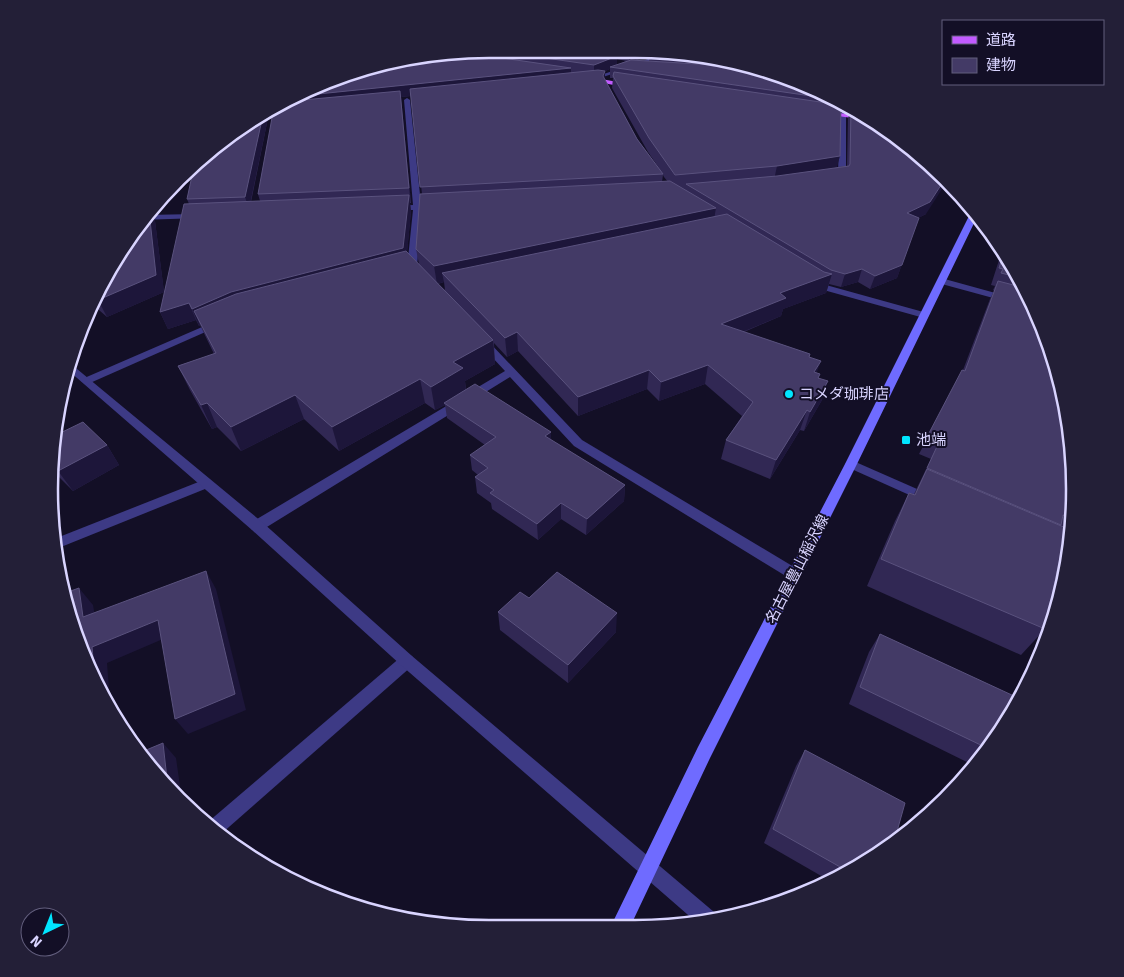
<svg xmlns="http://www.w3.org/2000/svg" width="1124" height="977" viewBox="0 0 1124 977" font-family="Signika,'Noto Sans JP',sans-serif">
  <rect width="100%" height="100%" fill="#130f26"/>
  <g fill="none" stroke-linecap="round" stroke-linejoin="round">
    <!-- minor -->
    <g fill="#3d3a85" fill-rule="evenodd">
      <path d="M 669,52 L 678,52 L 591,81 L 586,80 Z"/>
      <path d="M 407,98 L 410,100 L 421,204 L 436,204 L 440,206 L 436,208 L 421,209 L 417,267 L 422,273 L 417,276 L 407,268 L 413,210 L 394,210 L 390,208 L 394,206 L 413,205 L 404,100 Z"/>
      <path d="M 845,104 L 850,106 L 846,116 L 846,174 L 829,178 L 829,174 L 838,172 L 840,116 Z"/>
      <path d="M 289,110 L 292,112 L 291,113 L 260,117 L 266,113 Z"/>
      <path d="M 197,214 L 201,216 L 200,218 L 140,220 L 145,215 Z"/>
      <path d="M 813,277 L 826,285 L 927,313 L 929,315 L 924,318 L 820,289 L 808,280 Z"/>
      <path d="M 941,278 L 1032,303 L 1034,309 L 938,283 L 938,279 Z"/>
      <path d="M 216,321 L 219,322 L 219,326 L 90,383 L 86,384 L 81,381 L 82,379 Z"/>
      <path d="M 484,340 L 488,341 L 582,440 L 799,570 L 801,574 L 799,578 L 794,580 L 789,578 L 574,446 L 510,377 L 262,530 L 252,530 L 250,526 L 252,522 L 505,371 L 479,343 Z"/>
      <path d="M 851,460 L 933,496 L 935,499 L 933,502 L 925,502 L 847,467 L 845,464 Z"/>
      <path d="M 206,479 L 210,481 L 212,484 L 210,487 L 56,549 L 54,539 Z"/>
      <path d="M 1045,545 L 1068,554 L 1067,564 L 1040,554 L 1038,550 L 1040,546 Z"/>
      <path d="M 407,654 L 412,656 L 415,661 L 412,666 L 221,834 L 208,822 L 402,656 Z"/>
    </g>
    <!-- tertiary -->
    <path fill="#3d3a85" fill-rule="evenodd" d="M 71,364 L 262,522 L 412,656 L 714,912 L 716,917 L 695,921 L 402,666 L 252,530 L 69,371 Z"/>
    <!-- secondary -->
    <path fill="#6f6bff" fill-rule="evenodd" d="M 974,210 L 978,215 L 857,464 L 710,758 L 630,927 L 610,928 L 698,747 L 845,464 L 971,212 Z"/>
    <!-- primary -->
    <g fill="#c25bff" fill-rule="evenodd">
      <path d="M 590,77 L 629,84 L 632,86 L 629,88 L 588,80 Z"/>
      <path d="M 825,111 L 867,117 L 874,121 L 823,114 L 822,113 Z"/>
    </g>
  </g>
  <!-- wall -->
  <g fill="#312854" fill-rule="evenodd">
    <path d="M 488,49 L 693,53 L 830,94 L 845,103 L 841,109 L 837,167 L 847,166 L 848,119 L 851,107 L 903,140 L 926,214 L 918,218 L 897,278 L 870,289 L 858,282 L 841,287 L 829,284 L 826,293 L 783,309 L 781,316 L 744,332 L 809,357 L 819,378 L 822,400 L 804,431 L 800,430 L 770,479 L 721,459 L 726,440 L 742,416 L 705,384 L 659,401 L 647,389 L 578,416 L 518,351 L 507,357 L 494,343 L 495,364 L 465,381 L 466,390 L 551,432 L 551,440 L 625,485 L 624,501 L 586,535 L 561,519 L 538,540 L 492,509 L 491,503 L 477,493 L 475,477 L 478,475 L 472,470 L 470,455 L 485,445 L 447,418 L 445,405 L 435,410 L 425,403 L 339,451 L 304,419 L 241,451 L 217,427 L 212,429 L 190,390 L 178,366 L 214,354 L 200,325 L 199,326 L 196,320 L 168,329 L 160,312 L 189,204 L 187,199 L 268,118 L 251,202 L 260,201 L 258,194 L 274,110 L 269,111 L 375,64 ZM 649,56 L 649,61 L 636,60 ZM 617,59 L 626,61 L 617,65 ZM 610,69 L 610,78 L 613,78 L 612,88 L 648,152 L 661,171 L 637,139 L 605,80 L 605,71 ZM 411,96 L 422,194 L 416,249 L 419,264 L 407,252 L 411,211 L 410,203 L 411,203 L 401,97 ZM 663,175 L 664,177 L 668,182 L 662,182 ZM 444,282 L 445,290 L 438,284 Z"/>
    <path d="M 153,206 L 154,213 L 151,213 L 155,221 L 164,292 L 107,317 L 92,304 L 139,221 Z"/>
    <path d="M 1003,251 L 1016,269 L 1052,347 L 1074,518 L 1070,541 L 1064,539 L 1045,629 L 1021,655 L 867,586 L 895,521 L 909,493 L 914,494 L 931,459 L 919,454 L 963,370 L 990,299 L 994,291 L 993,290 L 995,286 L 991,285 L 1000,257 Z"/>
    <path d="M 52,437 L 107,445 L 119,465 L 73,491 L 51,469 Z"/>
    <path d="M 498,612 L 616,632 L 568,683 L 500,630 Z"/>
    <path d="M 880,634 L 1010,716 L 984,756 L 975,766 L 849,704 L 869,652 Z"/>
    <path d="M 805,750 L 855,869 L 830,881 L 764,843 L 796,766 Z"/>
  </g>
  <!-- shaded-wall -->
  <g fill="#1d163a">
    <path d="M 631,51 L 663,52 L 650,53 L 649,56 L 629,62 L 630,52 Z"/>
    <path d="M 617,56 L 617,66 L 610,67 L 610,69 L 605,71 L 605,84 L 594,76 L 594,65 Z"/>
    <path d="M 571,68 L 571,78 L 401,97 L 411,203 L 409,188 L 401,97 L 269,111 L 289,97 Z"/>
    <path d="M 842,102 L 845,103 L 840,111 Z"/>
    <path d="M 266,113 L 268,118 L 249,209 L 245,197 L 263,115 Z"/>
    <path d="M 840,156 L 836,170 L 774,180 L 777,166 Z"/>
    <path d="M 945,179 L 947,181 L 926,214 L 903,226 L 907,213 Z"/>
    <path d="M 409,195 L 411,211 L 406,265 L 194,311 L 200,325 L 199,326 L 192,309 Z"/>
    <path d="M 716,208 L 713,225 L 442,273 L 444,282 L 437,284 L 434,266 Z"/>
    <path d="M 150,210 L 155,221 L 164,292 L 107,317 L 98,300 Z"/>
    <path d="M 919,218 L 897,278 L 870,289 L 875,276 Z"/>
    <path d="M 862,269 L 858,282 L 841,287 L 845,274 Z"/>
    <path d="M 832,274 L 826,293 L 783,309 L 781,316 L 718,342 L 721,324 L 780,293 Z"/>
    <path d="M 189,303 L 196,320 L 168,329 L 160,312 Z"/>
    <path d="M 517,332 L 518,351 L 507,357 L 505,338 Z"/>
    <path d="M 493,340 L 495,364 L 465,381 L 466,392 L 444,403 L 445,405 L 435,410 L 431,387 L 453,362 Z"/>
    <path d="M 821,361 L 814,380 L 814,372 Z"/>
    <path d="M 708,365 L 705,384 L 659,401 L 661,382 Z"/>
    <path d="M 649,370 L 647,389 L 578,416 L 578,397 Z"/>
    <path d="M 420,379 L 425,403 L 339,451 L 332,427 Z"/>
    <path d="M 828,381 L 822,400 L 804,431 L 810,412 Z"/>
    <path d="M 295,395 L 304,419 L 241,451 L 231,427 Z"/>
    <path d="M 207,403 L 217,427 L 212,429 L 201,405 Z"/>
    <path d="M 807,410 L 800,430 L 770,479 L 776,460 Z"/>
    <path d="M 551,432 L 551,448 L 545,436 Z"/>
    <path d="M 107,445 L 119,465 L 73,491 L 58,471 Z"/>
    <path d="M 625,485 L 624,501 L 586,535 L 587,519 Z"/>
    <path d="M 561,503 L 561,519 L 538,540 L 537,524 Z"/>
    <path d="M 206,571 L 216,589 L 246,710 L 188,734 L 175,719 Z"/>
    <path d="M 79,588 L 93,605 L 98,634 L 83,617 Z"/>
    <path d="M 617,613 L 616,632 L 568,683 L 568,665 Z"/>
    <path d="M 158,620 L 170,636 L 107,663 L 111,714 L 108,709 L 95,680 L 92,647 Z"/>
    <path d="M 163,743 L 176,758 L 182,800 L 168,788 Z"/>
  </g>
  <!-- building -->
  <g fill="#433a66" stroke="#5a527e">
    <path d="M 483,49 L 488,49 L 596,51 L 617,56 L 594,65 Z"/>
    <path d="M 461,52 L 571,68 L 289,97 L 294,94 L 375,64 Z"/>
    <path d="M 655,52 L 693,53 L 707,57 L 650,53 Z"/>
    <path d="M 631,60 L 731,66 L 738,66 L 830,94 L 839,100 L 610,67 Z"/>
    <path d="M 598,70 L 605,71 L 603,76 L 637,139 L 663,174 L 420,187 L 410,89 Z"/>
    <path d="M 614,72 L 841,105 L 840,156 L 777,166 L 675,175 L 649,138 L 613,76 Z"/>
    <path d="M 400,91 L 409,188 L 258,194 L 274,107 L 281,102 Z"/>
    <path d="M 851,108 L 853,108 L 903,140 L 945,179 L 930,202 L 907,213 L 919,218 L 902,265 L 875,276 L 862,269 L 845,274 L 831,270 L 686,184 L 777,176 L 849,166 L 850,164 Z"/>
    <path d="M 263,115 L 245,197 L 187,199 L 195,162 L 199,158 Z"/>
    <path d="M 670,181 L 716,208 L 434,266 L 416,249 L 420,194 Z"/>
    <path d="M 409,195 L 403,248 L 231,292 L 192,309 L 189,303 L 160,312 L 184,204 Z"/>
    <path d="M 149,211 L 156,275 L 98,300 L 95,298 L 139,221 Z"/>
    <path d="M 727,214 L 824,272 L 832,274 L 780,293 L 786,298 L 721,324 L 810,354 L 809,357 L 821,361 L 814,372 L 820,374 L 818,378 L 828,381 L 810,412 L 807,410 L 776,460 L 726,440 L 753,402 L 708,365 L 661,382 L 649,370 L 578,397 L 517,332 L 505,338 L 442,273 Z"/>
    <path d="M 406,251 L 493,340 L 453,362 L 463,368 L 431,387 L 420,379 L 332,427 L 295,395 L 231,427 L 207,403 L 201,405 L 178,366 L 216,353 L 194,311 L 236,294 Z"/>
    <path d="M 1004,252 L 1016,269 L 1021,278 L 1001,273 L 1003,269 L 999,268 Z"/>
    <path d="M 998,281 L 1025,288 L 1052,347 L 1072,431 L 1074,518 L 1074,519 L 1063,515 L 1061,525 L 927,468 L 940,440 L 928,435 L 962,370 L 965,371 Z"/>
    <path d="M 475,384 L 551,432 L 545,436 L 625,485 L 587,519 L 561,503 L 537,524 L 490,493 L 494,490 L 475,477 L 488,468 L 470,455 L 496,437 L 444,403 Z"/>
    <path d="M 83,422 L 107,445 L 58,471 L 51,464 L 52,437 Z"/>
    <path d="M 927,469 L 1066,528 L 1045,629 L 881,559 L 909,493 L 915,495 Z"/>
    <path d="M 206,571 L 235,694 L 175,719 L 158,620 L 92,647 L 95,680 L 72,630 L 65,593 L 79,588 L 83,617 Z"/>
    <path d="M 557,572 L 617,613 L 568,665 L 498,612 L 520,592 L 529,598 Z"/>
    <path d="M 880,634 L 1014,696 L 1010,716 L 989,749 L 860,687 Z"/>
    <path d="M 163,743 L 168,788 L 158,779 L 139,753 Z"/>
    <path d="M 805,750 L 905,803 L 894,842 L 855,869 L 849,872 L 773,829 Z"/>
  </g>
  <!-- markers -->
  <g fill="#00e5ff" stroke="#130f26" stroke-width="2">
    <circle cx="789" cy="394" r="5"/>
    <rect x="901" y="435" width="10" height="10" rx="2.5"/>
  </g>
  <g text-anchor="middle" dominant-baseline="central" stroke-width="4" stroke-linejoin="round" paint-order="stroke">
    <!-- poi labels -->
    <g font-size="15" fill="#d9d4ff" stroke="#130f26" text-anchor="start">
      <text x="799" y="394">コメダ珈琲店</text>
      <text x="916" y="440">池端</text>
    </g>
    <!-- street labels -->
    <g font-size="15" fill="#d9d4ff" stroke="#130f26">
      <text transform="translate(797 569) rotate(-63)">名古屋豊山稲沢線</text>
    </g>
  </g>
  <!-- crop -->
  <path d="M0 0H1124V977H0ZM489 58H635A431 431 0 0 1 1066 489V489A431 431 0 0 1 635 920H489A431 431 0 0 1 58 489V489A431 431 0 0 1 489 58Z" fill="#231f37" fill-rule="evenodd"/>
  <path fill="none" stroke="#d9d4ff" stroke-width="2.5" d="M489 58H635A431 431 0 0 1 1066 489V489A431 431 0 0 1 635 920H489A431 431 0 0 1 58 489V489A431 431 0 0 1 489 58Z"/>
  <!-- legend -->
  <rect x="942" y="20" width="162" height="65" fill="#130f26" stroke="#625e7d"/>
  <rect x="952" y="36" width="25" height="8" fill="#c25bff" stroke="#625e7d"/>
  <text x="986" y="45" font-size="15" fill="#d9d4ff">道路</text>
  <rect x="952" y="58" width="25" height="15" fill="#433a66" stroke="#625e7d"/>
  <text x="986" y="70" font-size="15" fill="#d9d4ff">建物</text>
  <!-- north arrow -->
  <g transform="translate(45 932) rotate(223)"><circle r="24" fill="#130f26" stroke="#625e7d"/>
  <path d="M0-4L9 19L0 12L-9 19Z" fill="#00e5ff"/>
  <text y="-8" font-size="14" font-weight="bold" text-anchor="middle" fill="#d9d4ff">N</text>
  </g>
</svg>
